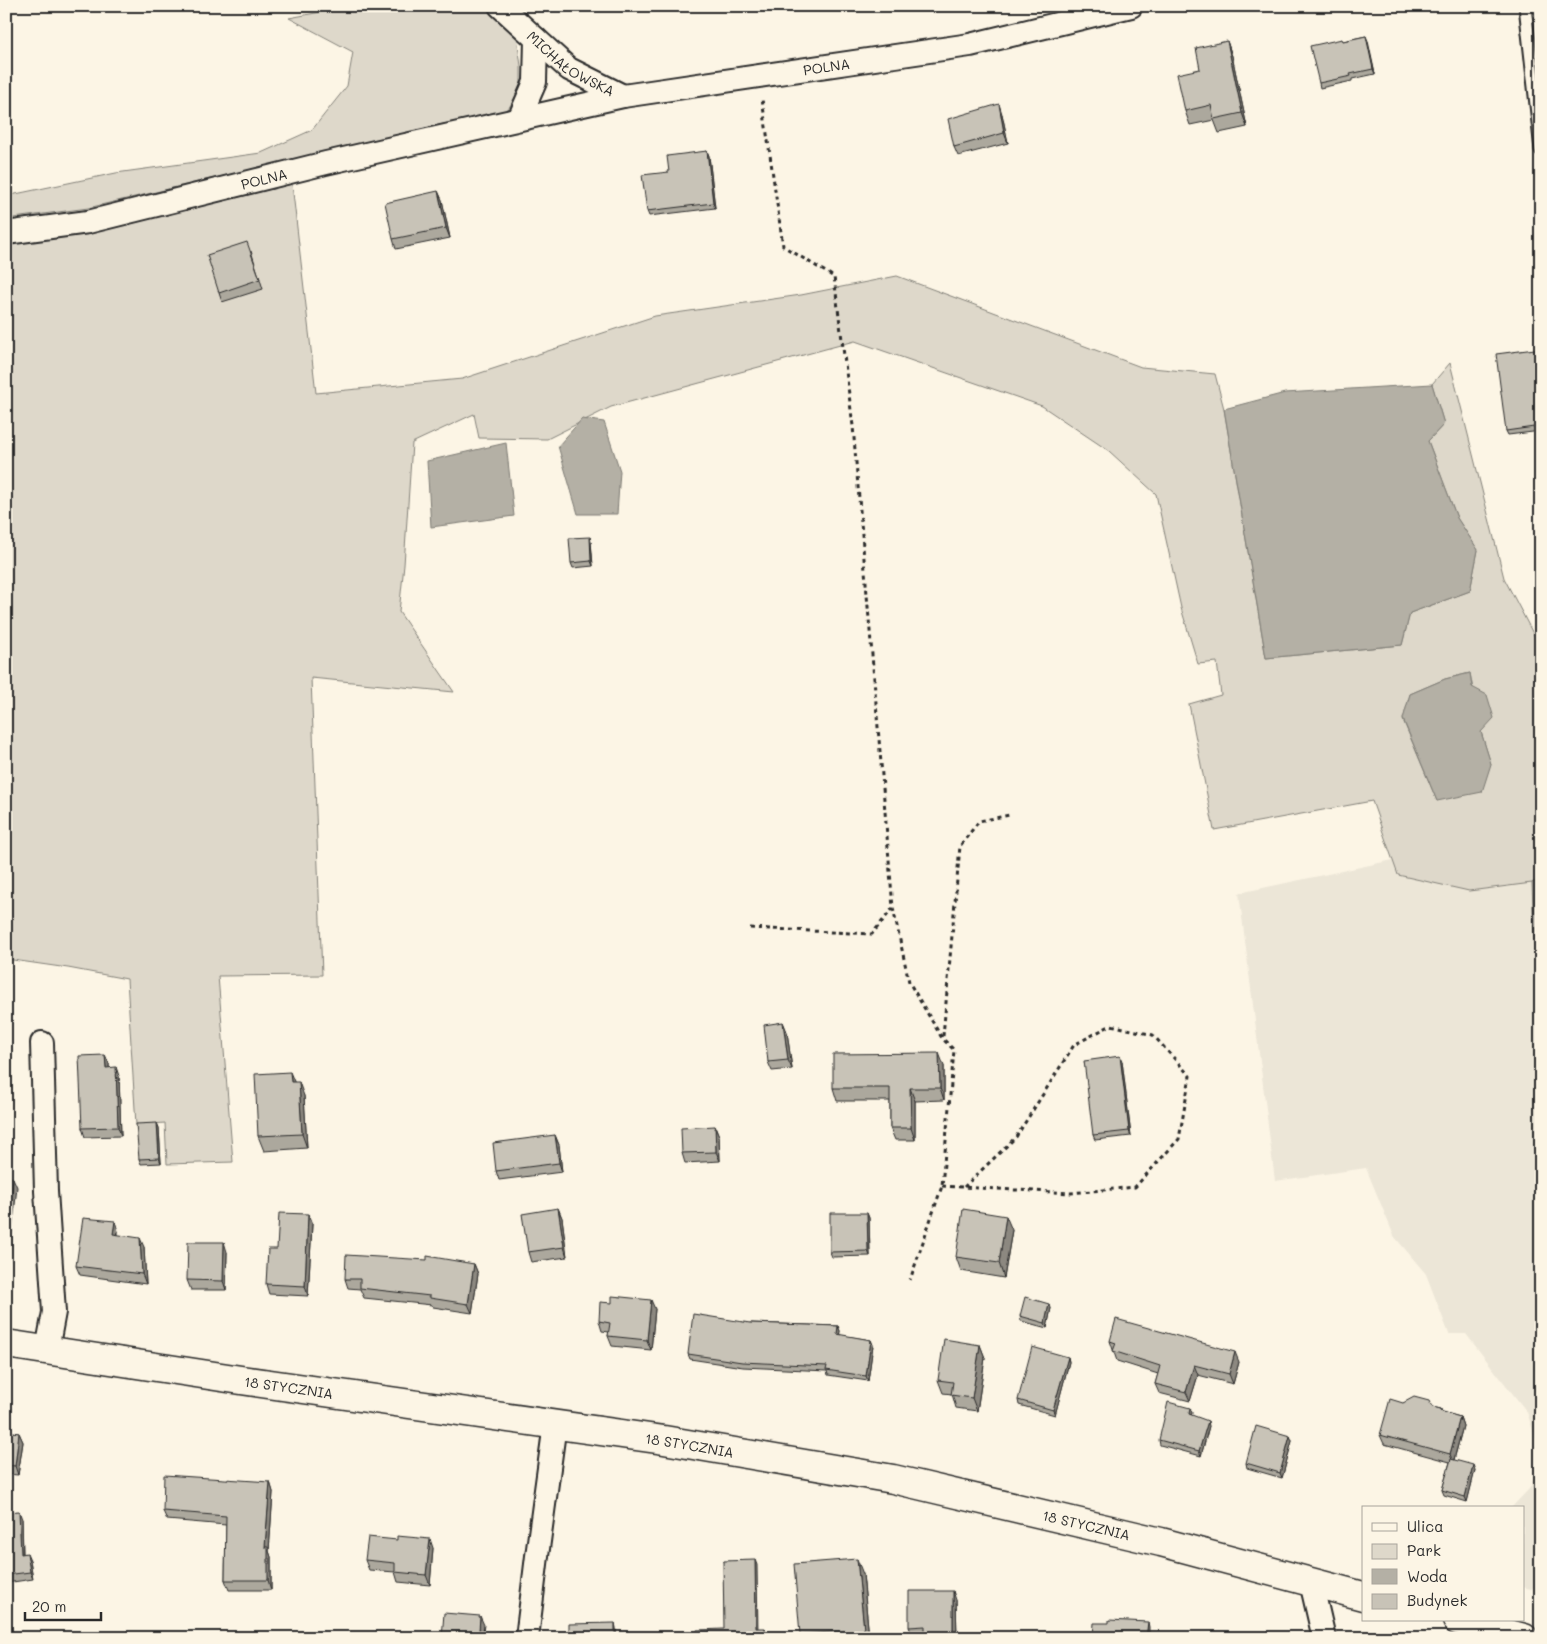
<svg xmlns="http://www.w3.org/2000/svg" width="1547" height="1644" viewBox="0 0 1547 1644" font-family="Mali,sans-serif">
  <rect width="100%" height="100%" fill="#fcf5e5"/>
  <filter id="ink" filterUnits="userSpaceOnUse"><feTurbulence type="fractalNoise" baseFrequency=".02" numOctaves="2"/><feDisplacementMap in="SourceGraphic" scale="10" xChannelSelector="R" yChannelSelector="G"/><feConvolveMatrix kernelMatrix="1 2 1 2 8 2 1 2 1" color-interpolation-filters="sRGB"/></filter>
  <g filter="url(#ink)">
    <!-- built -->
    <g fill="#ece6d7">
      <path d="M 1393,860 L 1398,875 L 1532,883 L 1541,878 L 1541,1456 L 1527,1412 L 1466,1334 L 1449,1334 L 1426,1274 L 1394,1236 L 1366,1168 L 1275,1181 L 1239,893 Z"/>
      <path d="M 1541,1460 L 1541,1585 L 1531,1589 L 1523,1587 L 1523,1508 L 1511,1508 L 1530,1488 Z"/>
    </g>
    <!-- green -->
    <g fill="#ded8ca" stroke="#84827a" fill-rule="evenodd">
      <path d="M 353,6 L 486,6 L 517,37 L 521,66 L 521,87 L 506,113 L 443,124 L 88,208 L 6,219 L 6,196 L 116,173 L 261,153 L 312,130 L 347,86 L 353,52 L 289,18 Z"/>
      <path d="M 292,184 L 316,393 L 462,379 L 655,316 L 801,295 L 897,276 L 1141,367 L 1215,374 L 1224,409 L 1266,658 L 1402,645 L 1410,613 L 1470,591 L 1478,550 L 1457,518 L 1428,441 L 1444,424 L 1432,384 L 1450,363 L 1504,578 L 1541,649 L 1541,878 L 1532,883 L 1469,891 L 1398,875 L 1372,801 L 1214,830 L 1189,704 L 1221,695 L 1217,662 L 1198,664 L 1181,608 L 1156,494 L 1109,451 L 1042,406 L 855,341 L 611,407 L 547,439 L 479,438 L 474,414 L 412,443 L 404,565 L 399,612 L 454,692 L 311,678 L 322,975 L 218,976 L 233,1162 L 167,1164 L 165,1123 L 136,1125 L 127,979 L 68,968 L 6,959 L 6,244 L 88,234 ZM 1470,673 L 1481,732 L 1491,764 L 1437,801 L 1403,720 L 1410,694 L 1445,679 Z"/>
    </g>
    <!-- water -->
    <g fill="#b4b0a5" stroke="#7d7b74">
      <path d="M 1432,384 L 1444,424 L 1428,441 L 1457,518 L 1478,550 L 1470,591 L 1410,613 L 1402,645 L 1266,658 L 1224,409 L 1285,393 Z"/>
      <path d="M 582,419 L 604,422 L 620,471 L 617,514 L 578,514 L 558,446 Z"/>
      <path d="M 506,443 L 514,516 L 431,527 L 427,461 Z"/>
      <path d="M 1470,673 L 1472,687 L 1487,695 L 1494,718 L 1481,732 L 1491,764 L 1482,792 L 1437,801 L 1403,719 L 1410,694 L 1445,679 Z"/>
      <path d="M 1541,878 L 1541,967 L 1535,961 L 1532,883 Z"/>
    </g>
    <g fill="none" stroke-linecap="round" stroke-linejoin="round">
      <defs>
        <path id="lane" d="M 1525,6 L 1541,150"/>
        <g id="street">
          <path id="s1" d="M 500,6 L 569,69 L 623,96"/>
          <path d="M 519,119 L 535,82 L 536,39"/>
          <path id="s2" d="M 6,233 L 88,222 L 326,163 L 623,96 L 970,45 L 1131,6"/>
          <path d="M 42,1043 L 46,1191 L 54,1312 L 47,1350"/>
          <path d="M 1311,1582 L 1324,1638"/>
          <path d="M 527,1638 L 537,1556 L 555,1424"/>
        </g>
        <g id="secondary">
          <path id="s3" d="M 6,1344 L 241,1380 L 664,1440 L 893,1479 L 1161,1542 L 1363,1596"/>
          <path d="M 1457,1620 L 1524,1638"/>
        </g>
      </defs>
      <!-- lane casing -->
      <use href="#lane" stroke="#2b2b2b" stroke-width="15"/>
      <!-- street casing -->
      <use href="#street" stroke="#2b2b2b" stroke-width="26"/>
      <!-- secondary casing -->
      <use href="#secondary" stroke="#2b2b2b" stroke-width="31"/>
      <!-- path -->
      <g stroke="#2b2b2b" stroke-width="3" stroke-dasharray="4 4" stroke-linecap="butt">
        <path d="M 893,908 L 909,982 L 942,1038 L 954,1050 L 942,1186 L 910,1280"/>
        <path d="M 750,928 L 872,934 L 893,908 L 853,426 L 834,277 L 783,246 L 762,99"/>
        <path d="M 943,1036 L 960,846 L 979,821 L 1010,815"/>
        <path d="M 942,1186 L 1071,1193 L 1135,1187 L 1179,1139 L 1190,1076 L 1153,1035 L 1111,1025 L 1074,1045 L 1016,1137 L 964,1187"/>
      </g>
      <!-- lane -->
      <use href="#lane" stroke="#fcf5e5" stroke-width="11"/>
      <!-- street -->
      <use href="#street" stroke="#fcf5e5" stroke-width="22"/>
      <!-- secondary -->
      <use href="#secondary" stroke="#fcf5e5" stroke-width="28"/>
    </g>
    <!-- wall -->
    <g fill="#aca89d" stroke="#2b2b2b">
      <path d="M 1366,36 L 1375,74 L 1352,79 L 1352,81 L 1320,88 L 1319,83 L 1343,41 Z"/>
      <path d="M 1227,41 L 1232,56 L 1247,127 L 1219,133 L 1214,120 L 1190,125 L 1185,111 L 1200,69 Z"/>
      <path d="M 1002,114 L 1008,143 L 958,156 L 954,147 Z"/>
      <path d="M 707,151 L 709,156 L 715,208 L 649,216 L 647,211 L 669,172 Z"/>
      <path d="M 438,191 L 442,200 L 450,238 L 396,249 L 393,239 Z"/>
      <path d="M 251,251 L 263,289 L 222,302 L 219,293 Z"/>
      <path d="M 1537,354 L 1541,383 L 1541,431 L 1508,435 L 1506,431 Z"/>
      <path d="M 591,542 L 593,566 L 573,568 L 571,563 Z"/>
      <path d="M 783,1022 L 787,1032 L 792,1069 L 772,1071 L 768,1062 Z"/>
      <path d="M 105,1055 L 109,1064 L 109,1067 L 119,1076 L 121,1136 L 85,1137 L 82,1128 Z"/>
      <path d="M 1122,1061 L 1131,1136 L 1095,1140 L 1093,1135 Z"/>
      <path d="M 944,1066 L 944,1100 L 915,1101 L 915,1140 L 895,1140 L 890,1128 L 890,1101 L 837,1101 L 833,1088 Z"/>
      <path d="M 294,1082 L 304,1096 L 307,1148 L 264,1151 L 258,1136 Z"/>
      <path d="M 157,1123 L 159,1128 L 161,1163 L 141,1164 L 139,1159 Z"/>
      <path d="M 715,1126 L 719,1136 L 720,1161 L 685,1163 L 682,1153 Z"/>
      <path d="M 555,1135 L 559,1145 L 562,1172 L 499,1180 L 496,1171 Z"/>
      <path d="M 558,1208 L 562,1218 L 567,1257 L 531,1262 L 528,1252 Z"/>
      <path d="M 867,1213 L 869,1218 L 870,1256 L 832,1257 L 830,1252 Z"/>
      <path d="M 312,1224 L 308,1296 L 269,1294 L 266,1284 Z"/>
      <path d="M 1012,1230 L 1004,1278 L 961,1271 L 956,1257 Z"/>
      <path d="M 118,1231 L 118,1235 L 144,1247 L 146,1284 L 80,1275 L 76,1266 Z"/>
      <path d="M 227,1252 L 226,1290 L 191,1290 L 187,1280 Z"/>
      <path d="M 474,1264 L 478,1274 L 472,1313 L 433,1307 L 432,1305 L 364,1298 L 360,1289 L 348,1288 L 345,1279 Z"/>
      <path d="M 1051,1308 L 1047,1328 L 1021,1321 L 1020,1316 Z"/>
      <path d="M 655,1309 L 651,1350 L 612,1346 L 608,1336 L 609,1332 L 602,1331 L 599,1321 Z"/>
      <path d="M 750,1323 L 838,1326 L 840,1331 L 839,1335 L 871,1340 L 873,1345 L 868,1381 L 828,1375 L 827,1371 L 743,1367 L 690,1359 L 688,1354 Z"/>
      <path d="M 1110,1341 L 1239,1362 L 1233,1384 L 1198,1375 L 1190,1401 L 1159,1393 L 1155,1384 L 1158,1374 L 1117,1361 Z"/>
      <path d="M 980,1345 L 985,1358 L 977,1411 L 956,1408 L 952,1394 L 943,1393 L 938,1380 Z"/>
      <path d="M 1068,1357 L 1069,1362 L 1055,1415 L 1019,1405 L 1018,1400 Z"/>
      <path d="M 1403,1403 L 1432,1407 L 1441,1409 L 1442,1412 L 1460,1417 L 1463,1426 L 1454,1460 L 1475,1470 L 1467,1502 L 1444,1495 L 1442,1490 L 1450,1462 L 1384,1444 L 1380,1435 Z"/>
      <path d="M 1190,1408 L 1192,1413 L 1191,1415 L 1209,1426 L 1201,1456 L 1160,1445 L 1159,1440 Z"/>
      <path d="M 6,1431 L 19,1433 L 23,1442 L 18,1475 L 6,1474 Z"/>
      <path d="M 1290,1436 L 1292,1441 L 1282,1478 L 1247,1468 L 1246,1463 Z"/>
      <path d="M 270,1482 L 273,1492 L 269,1551 L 271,1557 L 271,1590 L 229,1590 L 225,1580 L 226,1525 L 167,1520 L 163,1511 Z"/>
      <path d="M 6,1512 L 22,1519 L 23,1553 L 30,1560 L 33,1579 L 6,1583 Z"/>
      <path d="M 397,1540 L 433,1548 L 430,1585 L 398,1582 L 395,1572 L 369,1570 L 365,1560 Z"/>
      <path d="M 863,1574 L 869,1638 L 801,1638 L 800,1634 Z"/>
      <path d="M 956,1600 L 957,1638 L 926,1638 L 925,1636 L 913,1636 L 909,1627 Z"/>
    </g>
    <!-- shaded-wall -->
    <g fill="#8c8880" stroke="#2b2b2b">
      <path d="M 1366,36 L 1368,41 L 1375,74 L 1373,69 Z"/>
      <path d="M 1227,41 L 1232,56 L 1247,127 L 1242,113 Z"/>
      <path d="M 999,104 L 1002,114 L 1008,143 L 1004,133 Z"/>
      <path d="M 707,151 L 709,156 L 715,208 L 713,203 Z"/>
      <path d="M 438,191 L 442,200 L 450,238 L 446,228 Z"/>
      <path d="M 1535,349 L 1537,354 L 1541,383 L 1541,392 Z"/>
      <path d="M 590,537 L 591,542 L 593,566 L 591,561 Z"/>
      <path d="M 783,1022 L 787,1032 L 792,1069 L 788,1060 Z"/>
      <path d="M 939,1053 L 944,1066 L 944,1100 L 940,1088 Z"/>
      <path d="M 105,1055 L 109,1064 L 109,1077 L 106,1068 Z"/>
      <path d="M 1120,1056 L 1122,1061 L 1131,1136 L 1129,1131 Z"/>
      <path d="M 116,1067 L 119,1076 L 121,1136 L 118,1127 Z"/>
      <path d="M 290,1072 L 296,1086 L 291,1082 Z"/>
      <path d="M 299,1082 L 304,1096 L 307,1148 L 302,1134 Z"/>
      <path d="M 910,1088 L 915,1101 L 915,1140 L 911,1128 Z"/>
      <path d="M 157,1123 L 159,1128 L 161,1163 L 159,1158 Z"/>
      <path d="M 715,1126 L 719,1136 L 720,1161 L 716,1152 Z"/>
      <path d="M 555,1135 L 559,1145 L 562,1172 L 559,1163 Z"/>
      <path d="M 13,1178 L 17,1187 L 8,1268 L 6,1264 L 6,1242 Z"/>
      <path d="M 558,1208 L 562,1218 L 567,1257 L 564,1247 Z"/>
      <path d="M 867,1213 L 869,1218 L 870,1256 L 868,1251 Z"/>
      <path d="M 308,1214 L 312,1224 L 308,1296 L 305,1286 Z"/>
      <path d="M 1006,1216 L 1012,1230 L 1004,1278 L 999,1263 Z"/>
      <path d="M 115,1221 L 118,1231 L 116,1244 L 113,1234 Z"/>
      <path d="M 140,1238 L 144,1247 L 146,1284 L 142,1274 Z"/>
      <path d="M 224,1242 L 227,1252 L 226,1290 L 223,1281 Z"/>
      <path d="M 474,1264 L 478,1274 L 472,1313 L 468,1304 Z"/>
      <path d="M 651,1300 L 655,1309 L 651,1350 L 647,1340 Z"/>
      <path d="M 1049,1304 L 1051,1308 L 1047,1328 L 1045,1323 Z"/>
      <path d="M 838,1326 L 840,1331 L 839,1339 L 837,1334 Z"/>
      <path d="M 871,1340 L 873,1345 L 868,1381 L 866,1376 Z"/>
      <path d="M 980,1345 L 985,1358 L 977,1411 L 972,1398 Z"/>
      <path d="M 1235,1352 L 1239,1362 L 1233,1384 L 1229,1374 Z"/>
      <path d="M 1068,1357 L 1069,1362 L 1055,1415 L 1053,1410 Z"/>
      <path d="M 1194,1365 L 1198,1375 L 1190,1401 L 1186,1392 Z"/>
      <path d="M 1190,1408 L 1192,1413 L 1190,1419 L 1189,1414 Z"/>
      <path d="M 1460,1417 L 1463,1426 L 1453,1463 L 1450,1454 Z"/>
      <path d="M 1208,1421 L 1209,1426 L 1201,1456 L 1199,1451 Z"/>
      <path d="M 19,1433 L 23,1442 L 18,1475 L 15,1466 Z"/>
      <path d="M 1290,1436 L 1292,1441 L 1282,1478 L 1280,1473 Z"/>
      <path d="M 1473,1465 L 1475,1470 L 1467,1502 L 1465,1497 Z"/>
      <path d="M 270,1482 L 273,1492 L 269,1551 L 271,1557 L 271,1590 L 268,1580 L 265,1547 Z"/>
      <path d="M 19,1511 L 22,1519 L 23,1561 L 21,1554 Z"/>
      <path d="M 430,1539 L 433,1548 L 430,1585 L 426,1575 Z"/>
      <path d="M 27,1553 L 30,1560 L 33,1579 L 30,1572 Z"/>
      <path d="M 857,1559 L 863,1574 L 869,1638 L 867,1638 L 864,1630 Z"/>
      <path d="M 755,1560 L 757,1565 L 758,1633 L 756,1628 Z"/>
      <path d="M 953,1591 L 956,1600 L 957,1638 L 954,1638 L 953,1635 Z"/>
      <path d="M 480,1616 L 484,1625 L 482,1638 L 479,1631 Z"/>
      <path d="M 1148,1622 L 1149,1627 L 1149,1638 L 1146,1638 Z"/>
      <path d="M 615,1623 L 616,1628 L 617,1638 L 615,1638 Z"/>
      <path d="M 765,1628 L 766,1633 L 766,1638 L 764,1638 Z"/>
    </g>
    <!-- building -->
    <g fill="#c8c3b7" stroke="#2b2b2b">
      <path d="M 1366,36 L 1373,69 L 1350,74 L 1351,76 L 1319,83 L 1310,46 L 1342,39 L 1343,41 Z"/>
      <path d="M 1227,41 L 1242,113 L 1214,119 L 1211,105 L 1185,111 L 1177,74 L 1200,69 L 1196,48 Z"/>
      <path d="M 999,104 L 1004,133 L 954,147 L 948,119 Z"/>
      <path d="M 707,151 L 713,203 L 647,211 L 642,175 L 669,172 L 667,156 Z"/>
      <path d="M 438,191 L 446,228 L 393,239 L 385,203 Z"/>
      <path d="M 247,242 L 260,279 L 219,293 L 207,255 Z"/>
      <path d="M 1535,349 L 1541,392 L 1541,426 L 1506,431 L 1496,354 Z"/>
      <path d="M 590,537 L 591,561 L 571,563 L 569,538 Z"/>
      <path d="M 783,1022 L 788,1060 L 768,1062 L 764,1025 Z"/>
      <path d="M 939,1053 L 940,1088 L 910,1088 L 911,1128 L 890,1128 L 890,1088 L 833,1088 L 833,1054 Z"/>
      <path d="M 105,1055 L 106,1068 L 116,1067 L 118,1127 L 82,1128 L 79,1056 Z"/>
      <path d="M 1120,1056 L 1129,1131 L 1093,1135 L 1084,1061 Z"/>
      <path d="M 290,1072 L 291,1082 L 299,1082 L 302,1134 L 258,1136 L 255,1074 Z"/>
      <path d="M 157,1123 L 159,1158 L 139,1159 L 136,1124 Z"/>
      <path d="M 715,1126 L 716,1152 L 682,1153 L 681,1128 Z"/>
      <path d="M 555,1135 L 559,1163 L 496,1171 L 493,1143 Z"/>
      <path d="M 6,1177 L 13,1178 L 6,1242 Z"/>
      <path d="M 558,1208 L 564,1247 L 528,1252 L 522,1214 Z"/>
      <path d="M 963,1209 L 1006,1216 L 999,1263 L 956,1257 Z"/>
      <path d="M 279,1213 L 308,1214 L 305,1286 L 266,1284 L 268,1249 L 277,1249 Z"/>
      <path d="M 830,1213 L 867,1213 L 868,1251 L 830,1252 Z"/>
      <path d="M 83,1218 L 115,1221 L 113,1234 L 140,1238 L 142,1274 L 76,1266 Z"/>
      <path d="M 188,1242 L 224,1242 L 223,1281 L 187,1280 Z"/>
      <path d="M 346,1255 L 427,1260 L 427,1256 L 474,1264 L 468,1304 L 430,1298 L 430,1296 L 360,1288 L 360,1279 L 345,1279 Z"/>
      <path d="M 612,1296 L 651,1300 L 647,1340 L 608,1336 L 610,1323 L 599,1321 L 600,1302 L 612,1303 Z"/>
      <path d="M 1025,1297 L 1049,1304 L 1045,1323 L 1020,1316 Z"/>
      <path d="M 693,1314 L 750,1323 L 838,1326 L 837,1334 L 871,1340 L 866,1376 L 826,1370 L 827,1366 L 742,1362 L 688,1354 Z"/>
      <path d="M 1116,1319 L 1235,1352 L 1229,1374 L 1194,1365 L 1186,1392 L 1155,1384 L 1160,1366 L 1113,1351 L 1116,1343 L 1110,1341 Z"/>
      <path d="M 944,1339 L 980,1345 L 972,1398 L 951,1395 L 953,1382 L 938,1380 Z"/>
      <path d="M 1032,1347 L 1068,1357 L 1053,1410 L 1018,1400 Z"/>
      <path d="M 1414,1397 L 1429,1401 L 1432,1407 L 1441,1409 L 1440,1411 L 1460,1417 L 1450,1454 L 1380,1435 L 1390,1399 L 1403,1403 Z"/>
      <path d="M 1168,1402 L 1190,1408 L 1189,1414 L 1208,1421 L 1199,1451 L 1159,1440 Z"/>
      <path d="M 1256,1426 L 1290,1436 L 1280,1473 L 1246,1463 Z"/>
      <path d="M 6,1431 L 19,1433 L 15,1466 L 6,1465 Z"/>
      <path d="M 1451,1459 L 1473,1465 L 1465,1497 L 1442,1490 Z"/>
      <path d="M 164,1475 L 270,1482 L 265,1547 L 268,1547 L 268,1580 L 225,1580 L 226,1516 L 163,1511 Z"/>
      <path d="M 19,1511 L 21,1554 L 27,1553 L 30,1572 L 6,1575 L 6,1512 Z"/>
      <path d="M 397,1536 L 430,1539 L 426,1575 L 395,1572 L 395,1563 L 365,1560 L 368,1537 L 397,1540 Z"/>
      <path d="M 857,1559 L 864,1630 L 800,1634 L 794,1564 Z"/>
      <path d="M 755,1560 L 756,1628 L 765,1628 L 764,1638 L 697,1638 L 697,1630 L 724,1629 L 723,1561 Z"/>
      <path d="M 909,1591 L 953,1591 L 953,1635 L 925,1636 L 925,1626 L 909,1627 Z"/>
      <path d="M 444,1613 L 480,1616 L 479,1631 L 484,1632 L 484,1638 L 442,1638 Z"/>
      <path d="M 1109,1620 L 1148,1622 L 1146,1638 L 1093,1638 L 1094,1623 L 1109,1623 Z"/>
      <path d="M 615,1623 L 615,1638 L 569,1638 L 569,1624 Z"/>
    </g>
  </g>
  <g text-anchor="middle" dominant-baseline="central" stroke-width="4" stroke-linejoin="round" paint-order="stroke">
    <!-- street labels -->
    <g font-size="14" fill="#2b2b2b" stroke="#fcf5e5">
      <text stroke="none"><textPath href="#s1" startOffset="92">MICHAŁOWSKA</textPath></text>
      <text stroke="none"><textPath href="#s2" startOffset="838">POLNA</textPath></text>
      <text stroke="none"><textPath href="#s2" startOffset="264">POLNA</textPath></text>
      <text stroke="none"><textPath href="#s3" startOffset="286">18 STYCZNIA</textPath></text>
      <text stroke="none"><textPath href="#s3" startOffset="691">18 STYCZNIA</textPath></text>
      <text stroke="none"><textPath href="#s3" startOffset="1096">18 STYCZNIA</textPath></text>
    </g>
  </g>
  <!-- margin -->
  <rect width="1547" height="1644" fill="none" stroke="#fcf5e5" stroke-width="25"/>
  <rect x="12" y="12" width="1522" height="1619" fill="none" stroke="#2b2b2b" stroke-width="2" filter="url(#ink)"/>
  <!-- legend -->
  <rect x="1362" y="1506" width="162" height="115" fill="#fcf5e5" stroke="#a8a49b"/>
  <rect x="1372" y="1523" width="25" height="8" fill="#fcf5e5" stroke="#a8a49b"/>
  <text x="1407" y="1532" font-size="15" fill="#2b2b2b">Ulica</text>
  <rect x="1372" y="1544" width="25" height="15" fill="#ded8ca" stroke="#a8a49b"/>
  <text x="1407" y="1556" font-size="15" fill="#2b2b2b">Park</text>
  <rect x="1372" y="1569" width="25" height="15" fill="#b4b0a5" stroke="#a8a49b"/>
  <text x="1407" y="1582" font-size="15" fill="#2b2b2b">Woda</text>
  <rect x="1372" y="1594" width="25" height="15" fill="#c8c3b7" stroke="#a8a49b"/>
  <text x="1407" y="1606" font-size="15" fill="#2b2b2b">Budynek</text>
  <!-- scale -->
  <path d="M25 1612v8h76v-8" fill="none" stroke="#2b2b2b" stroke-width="2.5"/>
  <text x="32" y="1612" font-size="15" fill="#2b2b2b" stroke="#fcf5e5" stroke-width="4" paint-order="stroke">20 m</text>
</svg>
